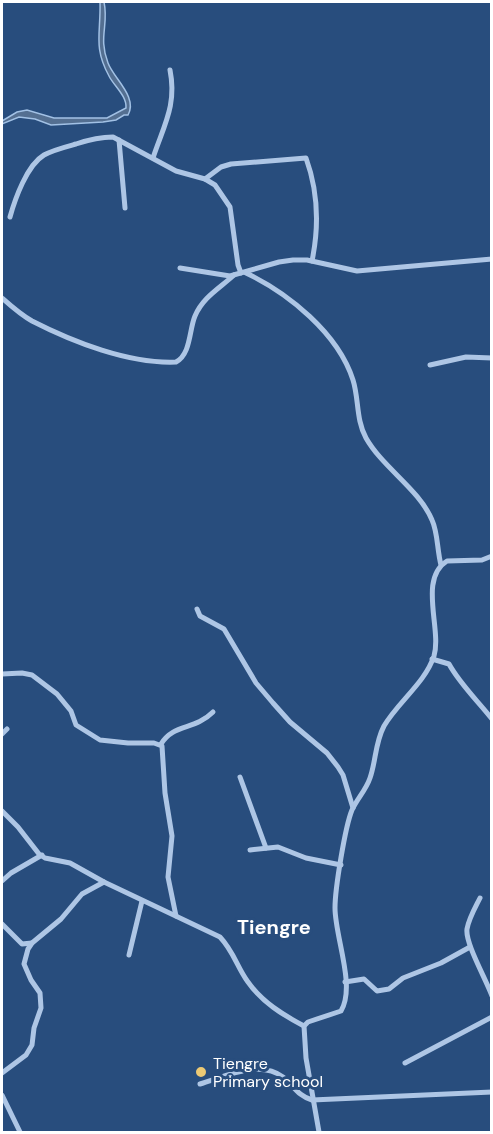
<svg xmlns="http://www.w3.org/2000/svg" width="493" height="1134" viewBox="0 0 493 1134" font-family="'DM Sans',sans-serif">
  <rect width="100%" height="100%" fill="#284d7d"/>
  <!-- water -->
  <path fill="#546f91" stroke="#a2c1e5" stroke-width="1.5" d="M 100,2 L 104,2 C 109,25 98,37 108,63 C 114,79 138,97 128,115 L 124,115 L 116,120 L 103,122 L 51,125 L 35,119 L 19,117 L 2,124 L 2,121 L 17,112 L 27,110 L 54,118 L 107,118 L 126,108 C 127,96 114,86 109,76 C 93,47 101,33 100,2 Z"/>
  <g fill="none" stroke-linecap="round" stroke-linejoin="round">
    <!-- minor -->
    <g stroke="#aec6e5" stroke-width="5">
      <path d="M 119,140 L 125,208"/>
      <path d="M 153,158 C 164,125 177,105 170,70"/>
      <path d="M 205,179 L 221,167 L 231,164 L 306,158 C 318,191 319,227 312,261"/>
      <path d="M 10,217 C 15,199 27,165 44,155 C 53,150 65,147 76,144 C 88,140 99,137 113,137 L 176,171 L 205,179 L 215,185 L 230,207 L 238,265 L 241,273"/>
      <path d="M 180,268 L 230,276 L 279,262 L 293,260 L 307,260 L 357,271 L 492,259"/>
      <path d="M 246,273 C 288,293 338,333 353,380 C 359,399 356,420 366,438 C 383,468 419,489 432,520 C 438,533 437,550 441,565"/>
      <path d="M 2,298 C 11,306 21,315 32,321 C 73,342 129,364 176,362 C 191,354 189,330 195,316 C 203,297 220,288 234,275"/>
      <path d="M 430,365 L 466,357 L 492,358"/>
      <path d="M 197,609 L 200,616 L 224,629 L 256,683 L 273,703 L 290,722 L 327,753 L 338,767 L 343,775 L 353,808"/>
      <path d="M 432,659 L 449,664 C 460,684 477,700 492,719"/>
      <path d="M 2,674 L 22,673 L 32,675 L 57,694 L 71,711 L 76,725 L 100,740 L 128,743 L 154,743 L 162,746 L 165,793 L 172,836 L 168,877 L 176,916"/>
      <path d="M 2,734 L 7,729"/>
      <path d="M 161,744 C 174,723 194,731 213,712"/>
      <path d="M 240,777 L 266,848"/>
      <path d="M 2,811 L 18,827 L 39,854 L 45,858 L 70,863 L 104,882 L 220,937 C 234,952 237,967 248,982 C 262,1002 283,1015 304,1026"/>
      <path d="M 250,850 L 278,847 L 306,858 L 341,865"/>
      <path d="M 2,881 L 11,873 L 42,855"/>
      <path d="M 480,898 C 475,908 469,918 467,929 C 465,943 486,979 492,996"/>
      <path d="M 2,924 L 22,944 L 32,943"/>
      <path d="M 129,955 L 142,901"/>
      <path d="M 345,982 L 364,979 L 377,991 L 389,989 L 403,978 L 441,963 L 470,947"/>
      <path d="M 405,1063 L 492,1017"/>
      <path d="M 2,1073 L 26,1055 L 32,1045 L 34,1028 L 41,1008 L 40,993 L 31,980 L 24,964 L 28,949 L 32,943 L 61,919 L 82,894 L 104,882"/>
      <path d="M 200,1084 C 224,1077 259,1059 283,1077 C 294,1086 298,1096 312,1100 L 492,1092"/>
      <path d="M 2,1095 L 20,1132"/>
      <path d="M 319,1132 L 306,1058 L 304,1026 L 308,1022 L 341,1011 C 356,986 335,937 335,908 C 335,889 345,827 352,810 C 357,799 366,790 370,778 C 376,761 375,743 384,726 C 398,702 425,683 434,656 C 442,629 418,579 447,561 L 482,560 L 492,556"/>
    </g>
  </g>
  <!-- markers -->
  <circle fill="#ecc974" stroke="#284d7d" stroke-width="2" cx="201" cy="1072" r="6"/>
  <g text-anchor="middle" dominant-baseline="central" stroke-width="6" stroke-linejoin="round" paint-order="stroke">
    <!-- poi labels -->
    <g font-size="16" fill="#fff" stroke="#284d7d" text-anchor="start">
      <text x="213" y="1063">Tiengre<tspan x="213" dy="18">Primary school</tspan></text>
    </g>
    <!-- quarter labels -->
    <g font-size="20" font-weight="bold" fill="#fff" stroke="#284d7d">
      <text x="274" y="927">Tiengre</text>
    </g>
  </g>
  <!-- border -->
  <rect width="493" height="1134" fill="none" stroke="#ffffff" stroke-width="6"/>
</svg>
